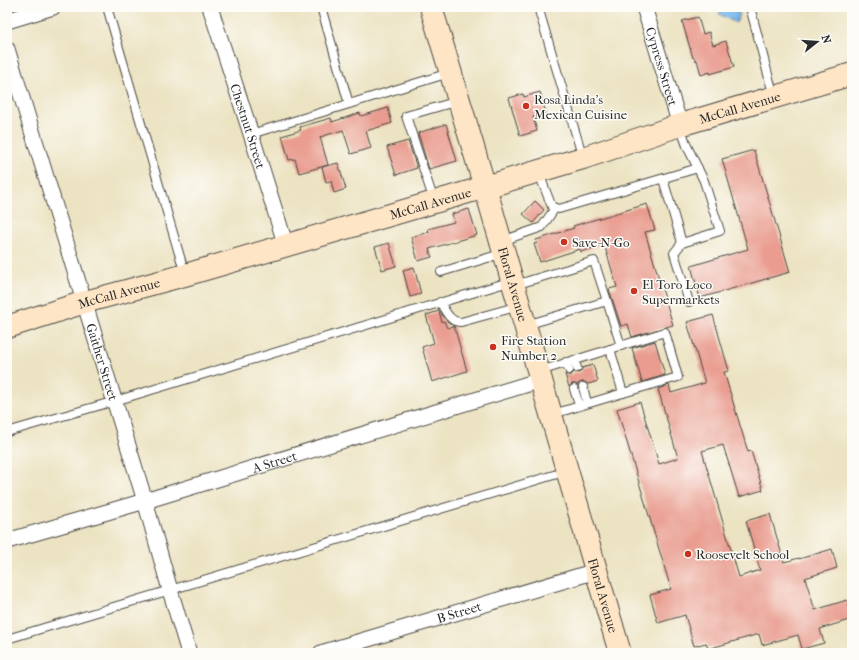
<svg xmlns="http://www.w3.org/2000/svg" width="859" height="660" viewBox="0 0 859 660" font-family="'IM FELL French Canon',serif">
  <rect width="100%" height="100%" fill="#fdfcf7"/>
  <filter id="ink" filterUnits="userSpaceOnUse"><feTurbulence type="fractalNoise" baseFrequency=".025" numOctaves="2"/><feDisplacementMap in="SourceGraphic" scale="8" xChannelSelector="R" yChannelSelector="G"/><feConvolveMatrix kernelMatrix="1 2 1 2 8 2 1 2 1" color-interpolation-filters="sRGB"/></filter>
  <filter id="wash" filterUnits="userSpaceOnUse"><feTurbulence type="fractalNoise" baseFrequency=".012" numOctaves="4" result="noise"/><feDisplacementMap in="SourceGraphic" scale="16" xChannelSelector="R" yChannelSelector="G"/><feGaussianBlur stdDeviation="0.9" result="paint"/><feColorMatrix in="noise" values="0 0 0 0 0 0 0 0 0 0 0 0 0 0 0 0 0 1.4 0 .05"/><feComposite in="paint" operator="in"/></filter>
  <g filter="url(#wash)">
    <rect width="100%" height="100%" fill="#ece3c2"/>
    <!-- water -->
    <path fill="#78b7eb" stroke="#52718b" d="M 722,7 L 727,7 L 740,14 L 736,23 L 719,14 Z"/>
    <g id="blocks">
      <!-- building -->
      <g fill="#e99c8f">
        <path d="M 698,17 L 703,34 L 709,32 L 713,45 L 726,41 L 734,67 L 710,74 L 710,72 L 701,75 L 697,60 L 696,61 L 694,57 L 693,58 L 682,21 Z"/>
        <path d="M 540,92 L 546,113 L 533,117 L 537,131 L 520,136 L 509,98 L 523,94 L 524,97 Z"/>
        <path d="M 388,108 L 392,123 L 366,131 L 371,148 L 351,154 L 343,130 L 320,137 L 328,165 L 299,173 L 295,159 L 289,160 L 282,136 L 301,130 L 300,127 L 331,118 L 332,122 L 360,113 L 361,116 Z"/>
        <path d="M 446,124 L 457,161 L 429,169 L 418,133 Z"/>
        <path d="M 408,141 L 417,168 L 396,175 L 387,147 Z"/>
        <path d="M 754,150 L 790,272 L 700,298 L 691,266 L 748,249 L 722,159 Z"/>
        <path d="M 338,163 L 346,189 L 334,193 L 331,181 L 326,182 L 322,167 Z"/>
        <path d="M 535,201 L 544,210 L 533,223 L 523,214 Z"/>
        <path d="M 647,204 L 655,230 L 645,232 L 673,325 L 632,337 L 628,324 L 621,326 L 610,292 L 609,289 L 617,287 L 604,244 L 581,252 L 580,249 L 540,262 L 534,244 L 537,243 L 536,240 L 574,228 L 573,226 Z"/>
        <path d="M 469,209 L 477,235 L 429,249 L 432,257 L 418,261 L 411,237 L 429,232 L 428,229 L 454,222 L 452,214 Z"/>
        <path d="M 389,243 L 396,266 L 382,270 L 375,247 Z"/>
        <path d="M 414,267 L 421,294 L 410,297 L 403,270 Z"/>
        <path d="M 439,311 L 442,322 L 444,321 L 447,328 L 454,326 L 467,371 L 432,382 L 422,347 L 434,343 L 426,315 Z"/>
        <path d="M 713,315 L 729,371 L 724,372 L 748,452 L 751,451 L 763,490 L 739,497 L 723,445 L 702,451 L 739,577 L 760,570 L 746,521 L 770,514 L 784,562 L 799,558 L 799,559 L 832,549 L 837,568 L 805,578 L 815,610 L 847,600 L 852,618 L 852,619 L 820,629 L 824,643 L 802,649 L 798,635 L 762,645 L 759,634 L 708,649 L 706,643 L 694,646 L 685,615 L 658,623 L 650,595 L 671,589 L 617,409 L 640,402 L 659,464 L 678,458 L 658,389 L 669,385 L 671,393 L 705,383 L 687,322 Z"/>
        <path d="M 655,341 L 665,375 L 642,382 L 632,348 Z"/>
        <path d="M 593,365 L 598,381 L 588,384 L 585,382 L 582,382 L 579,383 L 578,385 L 575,384 L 572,384 L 569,387 L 565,374 L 568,375 L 571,375 L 574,372 L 579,373 L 581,371 L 582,368 Z"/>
      </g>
    </g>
  </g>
  <g filter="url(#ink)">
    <use href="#blocks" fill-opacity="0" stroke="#484742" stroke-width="1"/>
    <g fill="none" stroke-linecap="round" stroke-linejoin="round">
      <defs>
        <g id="lane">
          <path d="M 107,7 L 185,274"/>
          <path d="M 321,7 L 349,104 L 449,73"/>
          <path d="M 538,7 L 583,158"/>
          <path d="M 750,7 L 774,97"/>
          <path d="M 251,134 L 349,104"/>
          <path d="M 538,171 L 552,207 L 559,209 L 698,168"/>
          <path d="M 663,179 L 682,243 L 720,231 L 704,181 L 687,146 L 680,126"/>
          <path d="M 434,201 L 406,116 L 458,101"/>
          <path d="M 502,241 L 542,227 L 555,208"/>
          <path d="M 682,243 L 674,253 L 689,302"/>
          <path d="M 441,272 L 504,253"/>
          <path d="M 515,285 L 594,261 L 607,301"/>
          <path d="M 440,302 C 445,310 450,323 461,322 L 519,306"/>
          <path d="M 526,325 L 607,301 L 621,346"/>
          <path d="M 574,360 L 577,368"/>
          <path d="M 566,362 L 569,370"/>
          <path d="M 540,371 L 665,332 L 678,377 L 623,393"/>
          <path d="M 583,387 L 587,403"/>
          <path d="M 574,389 L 579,405"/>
          <path d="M 553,414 L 623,393 L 610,349"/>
          <path d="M 7,432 L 115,401 L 512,281"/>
          <path d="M 7,639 L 567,471"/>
        </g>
        <g id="street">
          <path id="s1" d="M 210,7 L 251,134 L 286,246"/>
          <path id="s2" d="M 644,7 L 680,125"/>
          <path d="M 7,21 L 53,7"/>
          <path id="s3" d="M 7,49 L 145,501 L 170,590 L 189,653"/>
          <path id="s4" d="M 7,541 L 145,501 L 541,380"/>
          <path id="s5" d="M 321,653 L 596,571"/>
        </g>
        <g id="secondary">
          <path id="s6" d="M 431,7 L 490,204 L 620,653"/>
          <path id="s7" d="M 7,327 L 85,302 L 185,275 L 465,193 L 583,158 L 680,125 L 852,74"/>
        </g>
      </defs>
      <!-- lane casing -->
      <use href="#lane" stroke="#484742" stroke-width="10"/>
      <!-- street casing -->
      <use href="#street" stroke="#484742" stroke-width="17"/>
      <!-- secondary casing -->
      <use href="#secondary" stroke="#484742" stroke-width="24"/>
      <!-- lane -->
      <use href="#lane" stroke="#fff" stroke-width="8"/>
      <!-- street -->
      <use href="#street" stroke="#fff" stroke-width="15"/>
      <!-- secondary -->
      <use href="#secondary" stroke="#fee5c5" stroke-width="22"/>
    </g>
  </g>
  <!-- markers -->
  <g fill="#c8321e" stroke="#fdfcf7" stroke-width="1.5">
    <circle cx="526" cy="106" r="4"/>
    <circle cx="564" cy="242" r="4"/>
    <circle cx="634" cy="291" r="4"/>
    <circle cx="493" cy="347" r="4"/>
    <circle cx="688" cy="554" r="4"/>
  </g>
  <g text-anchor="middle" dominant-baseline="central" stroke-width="3" stroke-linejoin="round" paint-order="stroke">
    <!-- street labels -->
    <g font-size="13" fill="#2b2b2b" stroke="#fdfcf7">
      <text stroke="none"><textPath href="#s2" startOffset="62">Cypress Street</textPath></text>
      <text stroke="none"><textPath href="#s7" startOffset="765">McCall Avenue</textPath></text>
      <text stroke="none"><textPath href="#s1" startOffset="125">Chestnut Street</textPath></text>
      <text stroke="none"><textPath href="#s7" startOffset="441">McCall Avenue</textPath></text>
      <text stroke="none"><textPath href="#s6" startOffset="289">Floral Avenue</textPath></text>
      <text stroke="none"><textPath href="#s7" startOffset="117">McCall Avenue</textPath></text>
      <text stroke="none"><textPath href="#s3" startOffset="327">Gaither Street</textPath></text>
      <text stroke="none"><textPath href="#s4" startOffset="279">A Street</textPath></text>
      <text stroke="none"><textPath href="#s6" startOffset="613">Floral Avenue</textPath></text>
      <text stroke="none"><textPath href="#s5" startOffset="144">B Street</textPath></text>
    </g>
    <!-- poi labels -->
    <g font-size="13" fill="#2b2b2b" stroke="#fdfcf7" text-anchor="start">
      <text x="534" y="99">Rosa Linda's<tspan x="534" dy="15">Mexican Cuisine</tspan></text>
      <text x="572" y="242">Save-N-Go</text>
      <text x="642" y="284">El Toro Loco<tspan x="642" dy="15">Supermarkets</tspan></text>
      <text x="501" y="340">Fire Station<tspan x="501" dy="15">Number 2</tspan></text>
      <text x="696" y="554">Roosevelt School</text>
    </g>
  </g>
  <!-- margin -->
  <rect width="859" height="660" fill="none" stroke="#fdfcf7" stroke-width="24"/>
  <!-- north arrow -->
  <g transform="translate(817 42) rotate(73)" stroke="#fdfcf7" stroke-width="3" paint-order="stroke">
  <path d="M0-3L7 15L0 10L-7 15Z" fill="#2b2b2b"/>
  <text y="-6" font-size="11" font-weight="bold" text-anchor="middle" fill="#2b2b2b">N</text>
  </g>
</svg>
